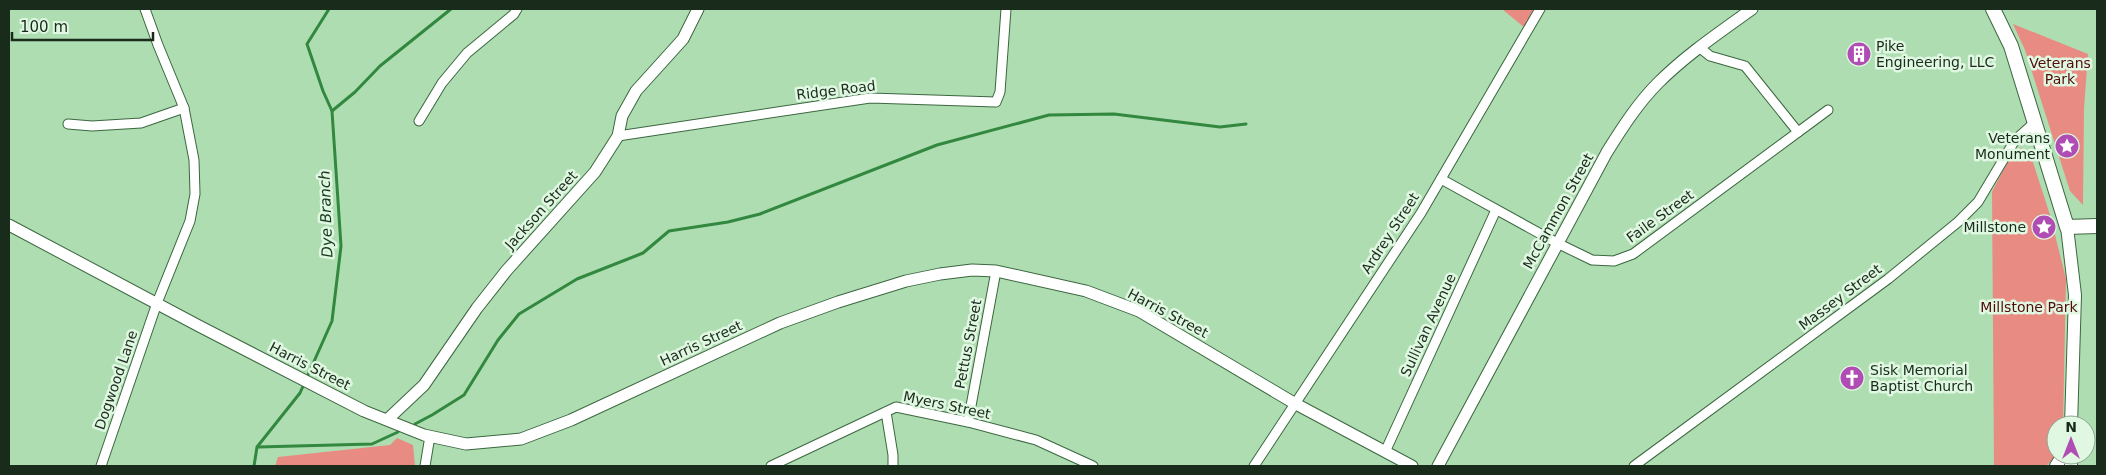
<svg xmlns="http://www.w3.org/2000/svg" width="2106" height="475" viewBox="0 0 2106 475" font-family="'DejaVu Sans',sans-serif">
  <rect width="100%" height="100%" fill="#aeddb1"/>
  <!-- green -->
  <g fill="#e88b82">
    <path d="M 1502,9 L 1536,9 L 1525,28 Z"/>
    <path d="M 2013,24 L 2088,54 L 2084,109 L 2083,205 L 2070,191 L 2025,50 Z"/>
    <path d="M 2021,148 L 2029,151 L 2030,153 L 2050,215 L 2066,279 L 2063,425 L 2056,425 L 2056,456 L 2046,466 L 1994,466 L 1992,192 L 2012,153 Z"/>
    <path d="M 397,438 L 413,445 L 415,466 L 275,466 L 278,457 L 390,445 Z"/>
  </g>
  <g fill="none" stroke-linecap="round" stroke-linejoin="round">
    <!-- stream -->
    <g stroke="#32883f" stroke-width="3">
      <path d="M 332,111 L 355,92 L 380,66 L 451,9"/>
      <path d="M 415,424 L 432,415 L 464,395 L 498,340 L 519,314 L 577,279 L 643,253 L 669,231 L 728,222 L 760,214 L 937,145 L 1049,115 L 1114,114 L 1220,127 L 1246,124"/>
      <path d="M 258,447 L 372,444 L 398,432"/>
      <path d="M 254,466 L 257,447 L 300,393 L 332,321 L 341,246 L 332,111 L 323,91 L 307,44 L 329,9"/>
    </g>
    <defs>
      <g id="minor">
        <path d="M 1699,47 L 1710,56 L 1745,66 L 1798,132"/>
        <path d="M 419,121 L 442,83 L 467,53 L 514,14 L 517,9"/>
        <path d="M 68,124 L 92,126 L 141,123 L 184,108"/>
        <path d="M 618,136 L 870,98 L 996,102 L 1000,92 L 1006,9"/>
        <path d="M 1441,179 L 1557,243 L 1592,260 L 1614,261 L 1633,254 L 1828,110"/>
        <path d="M 886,412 L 893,455 L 893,466"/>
        <path d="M 968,422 L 996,271"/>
        <path d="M 1385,452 L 1496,210"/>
        <path d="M 101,466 L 157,303 L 190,221 L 195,194 L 194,160 L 184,108 L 158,45 L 145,9"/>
        <path d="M 425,466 L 430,436"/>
        <path d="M 771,466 L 896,407 L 968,422 L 1036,440 L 1093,466"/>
        <path d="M 1254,466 L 1421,213 L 1540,9"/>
        <path d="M 1634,466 L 1888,279 L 1958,222 L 1978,202 L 2015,140 L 2034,123"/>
      </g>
      <g id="tertiary">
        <path d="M 9,225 L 199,326 L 364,411 L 424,435 L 466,444 L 521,439 L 571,420 L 780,323 L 838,302 L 906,281 L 940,274 L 972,270 L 996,271 L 1086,291 L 1139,311 L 1294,403 L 1412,466"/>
        <path d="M 388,419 L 424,385 L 477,308 L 507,270 L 595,172 L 618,136 L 622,116 L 636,91 L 683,39 L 698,9"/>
        <path d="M 1438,466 L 1607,152 C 1622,128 1638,103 1658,83 C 1686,55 1720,32 1752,9"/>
      </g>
      <g id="secondary">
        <path d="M 2067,227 L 2075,295 L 2071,425"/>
        <path d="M 2056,466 L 2063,455"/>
        <path d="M 2071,466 L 2071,455"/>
      </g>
      <path id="primary" d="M 1993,9 L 2011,46 L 2067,227 L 2097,226"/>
    </defs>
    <!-- minor casing -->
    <use href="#minor" stroke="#3c6740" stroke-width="11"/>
    <!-- tertiary casing -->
    <use href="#tertiary" stroke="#3c6740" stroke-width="13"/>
    <!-- secondary casing -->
    <use href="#secondary" stroke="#3c6740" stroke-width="14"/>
    <!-- primary casing -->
    <use href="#primary" stroke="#3c6740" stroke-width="16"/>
    <!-- minor -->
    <use href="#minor" stroke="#fff" stroke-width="9"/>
    <!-- tertiary -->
    <use href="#tertiary" stroke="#fff" stroke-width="11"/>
    <!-- secondary -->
    <use href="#secondary" stroke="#fff" stroke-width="12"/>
    <!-- primary -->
    <use href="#primary" stroke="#fff" stroke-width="14"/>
  </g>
  <!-- icons -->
  <defs>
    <symbol id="building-disc" viewBox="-11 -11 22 22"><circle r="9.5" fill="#b04db4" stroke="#e0f7e1"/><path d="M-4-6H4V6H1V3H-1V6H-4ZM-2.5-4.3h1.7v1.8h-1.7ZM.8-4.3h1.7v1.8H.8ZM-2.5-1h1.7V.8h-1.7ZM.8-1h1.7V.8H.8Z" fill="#fff"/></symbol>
    <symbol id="sight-disc" viewBox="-11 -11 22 22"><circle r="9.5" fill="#b04db4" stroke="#e0f7e1"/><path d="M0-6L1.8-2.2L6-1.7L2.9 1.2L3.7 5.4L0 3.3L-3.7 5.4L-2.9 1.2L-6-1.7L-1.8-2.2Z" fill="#fff"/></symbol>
    <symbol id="church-disc" viewBox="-11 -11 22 22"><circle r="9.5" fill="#b04db4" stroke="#e0f7e1"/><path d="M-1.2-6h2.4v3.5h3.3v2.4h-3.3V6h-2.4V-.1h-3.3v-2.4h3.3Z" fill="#fff"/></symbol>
  </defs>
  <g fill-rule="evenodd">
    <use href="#building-disc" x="1845" y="40" width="28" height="28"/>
    <use href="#sight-disc" x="2053" y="132" width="28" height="28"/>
    <use href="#sight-disc" x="2030" y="213" width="28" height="28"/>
    <use href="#church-disc" x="1838" y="364" width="28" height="28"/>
  </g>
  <g text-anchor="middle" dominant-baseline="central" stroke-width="5" stroke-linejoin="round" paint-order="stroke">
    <!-- poi labels -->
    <g font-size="14" fill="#192b1b" stroke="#e0f7e1" text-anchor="start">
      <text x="1876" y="46">Pike<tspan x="1876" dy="16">Engineering, LLC</tspan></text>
      <text x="2050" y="138" text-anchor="end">Veterans<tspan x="2050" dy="16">Monument</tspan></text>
      <text x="2026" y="227" text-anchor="end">Millstone</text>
      <text x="1870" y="370">Sisk Memorial<tspan x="1870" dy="16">Baptist Church</tspan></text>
    </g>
    <!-- park labels -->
    <g font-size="14" fill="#510c0c" stroke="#e0f7e1">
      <text x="2060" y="63">Veterans<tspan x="2060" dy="16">Park</tspan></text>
      <text x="2029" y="307">Millstone Park</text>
    </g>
    <!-- street labels -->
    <g font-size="14" fill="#192b1b" stroke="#e0f7e1">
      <text transform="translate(836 90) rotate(-7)">Ridge Road</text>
      <text transform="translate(541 210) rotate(-48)">Jackson Street</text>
      <text transform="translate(1558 211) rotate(-61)">McCammon Street</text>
      <text transform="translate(1660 216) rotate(-36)">Faile Street</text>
      <text transform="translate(1390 233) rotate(-57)">Ardrey Street</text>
      <text transform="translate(1840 297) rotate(-37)">Massey Street</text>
      <text transform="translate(1168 313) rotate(28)">Harris Street</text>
      <text transform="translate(1428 325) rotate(-65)">Sullivan Avenue</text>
      <text transform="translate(701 343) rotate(-25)">Harris Street</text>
      <text transform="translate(968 344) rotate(-79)">Pettus Street</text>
      <text transform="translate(310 366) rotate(27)">Harris Street</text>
      <text transform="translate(116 380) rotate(-71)">Dogwood Lane</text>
      <text transform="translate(947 405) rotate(12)">Myers Street</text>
    </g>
    <!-- water labels -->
    <g font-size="15" font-style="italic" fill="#16391b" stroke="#e0f7e1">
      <text transform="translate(326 214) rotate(-92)">Dye Branch</text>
    </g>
  </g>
  <!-- border -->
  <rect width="2106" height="475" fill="none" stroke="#192b1b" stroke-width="20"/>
  <!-- north arrow -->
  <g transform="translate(2071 440)"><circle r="24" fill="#e0f7e1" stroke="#90a592"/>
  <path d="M0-4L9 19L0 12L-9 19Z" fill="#b04db4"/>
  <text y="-8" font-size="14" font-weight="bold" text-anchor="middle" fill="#192b1b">N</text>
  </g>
  <!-- scale -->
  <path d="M12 32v8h141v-8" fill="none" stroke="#192b1b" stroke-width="2.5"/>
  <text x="20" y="32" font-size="15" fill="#192b1b" stroke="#e0f7e1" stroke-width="4" paint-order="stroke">100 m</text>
</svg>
